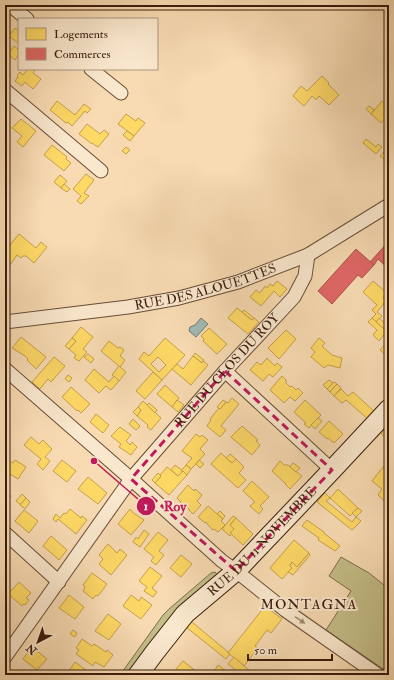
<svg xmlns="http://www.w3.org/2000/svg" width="394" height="680" viewBox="0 0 394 680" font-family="'IM FELL Double Pica',serif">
  <rect width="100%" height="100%" fill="#f8dbb3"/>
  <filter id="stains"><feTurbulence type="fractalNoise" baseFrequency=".005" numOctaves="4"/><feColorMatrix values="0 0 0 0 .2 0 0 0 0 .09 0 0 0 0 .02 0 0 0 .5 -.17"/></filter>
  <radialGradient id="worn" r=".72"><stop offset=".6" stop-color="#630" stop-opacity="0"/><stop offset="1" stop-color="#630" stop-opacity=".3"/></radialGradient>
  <!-- green -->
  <g fill="#c4be88" stroke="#7e6d4a">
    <path d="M 341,557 L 369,573 L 389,589 L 389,673 L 326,630 L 351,591 L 329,576 Z"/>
    <path d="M 215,572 L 218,576 L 168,620 L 128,675 L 120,675 L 163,615 L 169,609 L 211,573 Z"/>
  </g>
  <!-- water -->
  <path fill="#9fb9b4" stroke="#767a70" d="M 201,318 L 208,324 L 196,337 L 189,331 L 190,327 L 195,325 Z"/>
  <!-- homes -->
  <g fill="#ffd966" stroke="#c4a04b" fill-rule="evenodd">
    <path d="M 15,28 L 19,31 L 19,44 L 9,36 Z"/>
    <path d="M 14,46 L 19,50 L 19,54 L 15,60 L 8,54 Z"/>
    <path d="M 28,69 L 36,69 L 33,73 L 41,79 L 33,89 L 25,82 L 22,86 L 15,81 L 18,77 L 17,76 L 20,72 L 23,75 Z"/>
    <path d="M 322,76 L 329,83 L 328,84 L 339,95 L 329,105 L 319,96 L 316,100 L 312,96 L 304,106 L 293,96 L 301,86 L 307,91 Z"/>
    <path d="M 389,100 L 389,114 L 381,123 L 371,114 L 382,101 L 385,104 Z"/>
    <path d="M 57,101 L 75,115 L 84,104 L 91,109 L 87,113 L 85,111 L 72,126 L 68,122 L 66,123 L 50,110 Z"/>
    <path d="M 369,106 L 374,110 L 371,114 L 366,109 Z"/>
    <path d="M 126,114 L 136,121 L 138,118 L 145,123 L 134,136 L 118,124 Z"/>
    <path d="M 21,119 L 36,131 L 23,147 L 17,142 L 22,136 L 12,128 Z"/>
    <path d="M 87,124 L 100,134 L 104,130 L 109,134 L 98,147 L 92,143 L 92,144 L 79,134 Z"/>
    <path d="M 127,131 L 134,136 L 130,141 L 123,135 Z"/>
    <path d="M 366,139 L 376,147 L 378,144 L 382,147 L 376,154 L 363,143 Z"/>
    <path d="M 52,145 L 67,157 L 66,159 L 71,163 L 64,171 L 44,155 Z"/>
    <path d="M 389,146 L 389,154 L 385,160 L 380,156 Z"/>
    <path d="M 126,147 L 130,150 L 126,154 L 122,151 Z"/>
    <path d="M 86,174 L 94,180 L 84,193 L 89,196 L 81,204 L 77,201 L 81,196 L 73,189 Z"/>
    <path d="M 60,175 L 67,181 L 61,188 L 54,182 Z"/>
    <path d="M 64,184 L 70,189 L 67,192 L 61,188 Z"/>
    <path d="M 19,234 L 36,248 L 41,242 L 47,247 L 34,263 L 26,256 L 23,256 L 21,258 L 17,255 L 10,265 L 5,261 L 5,251 Z"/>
    <path d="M 277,281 L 287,289 L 280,297 L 274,291 L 261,306 L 250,297 L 256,290 L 260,293 L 265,286 L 267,288 L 270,284 L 273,286 Z"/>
    <path d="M 373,281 L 387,293 L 383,298 L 386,301 L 377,312 L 382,316 L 376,322 L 372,318 L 376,314 L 372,310 L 377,305 L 363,292 Z"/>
    <path d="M 237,308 L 252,320 L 254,318 L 259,322 L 248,334 L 228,318 Z"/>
    <path d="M 244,310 L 254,318 L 252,320 L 242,312 Z"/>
    <path d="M 372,318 L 387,331 L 379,341 L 373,335 L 377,330 L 368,322 Z"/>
    <path d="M 379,318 L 389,327 L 389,333 L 376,322 Z"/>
    <path d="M 81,327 L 93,337 L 83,349 L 87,352 L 79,361 L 74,358 L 76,355 L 69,349 L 76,341 L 72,338 Z"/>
    <path d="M 209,328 L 227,344 L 217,354 L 203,341 L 204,339 L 201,336 Z"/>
    <path d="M 286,330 L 296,339 L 279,359 L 268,348 Z"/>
    <path d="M 21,337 L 46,357 L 36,369 L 27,360 L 28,359 L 25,356 L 12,348 Z"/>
    <path d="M 72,338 L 76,341 L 69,349 L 65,346 Z"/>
    <path d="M 165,338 L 185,355 L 162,380 L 139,359 L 144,352 L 149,356 ZM 158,357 L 166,365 L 159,372 L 151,364 Z"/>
    <path d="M 319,338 L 325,343 L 322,346 L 332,355 L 342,358 L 340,368 L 328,365 L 324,368 L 311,357 L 315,352 L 311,348 Z"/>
    <path d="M 109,341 L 118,348 L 120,347 L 124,350 L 120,356 L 125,360 L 120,367 L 101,351 Z"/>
    <path d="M 388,341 L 389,342 L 389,358 L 380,350 Z"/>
    <path d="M 195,353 L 204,360 L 202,363 L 193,356 Z"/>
    <path d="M 88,354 L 94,359 L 91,363 L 84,357 Z"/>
    <path d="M 193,356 L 202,363 L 203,361 L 208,365 L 191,385 L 172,369 L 177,364 L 183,369 Z"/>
    <path d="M 54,357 L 65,366 L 51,382 L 48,379 L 40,389 L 32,382 Z"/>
    <path d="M 267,358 L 275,366 L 277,363 L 282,367 L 273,377 L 269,374 L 263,381 L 250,370 L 257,362 L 261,365 Z"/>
    <path d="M 119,366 L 126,372 L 119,381 L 112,375 Z"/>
    <path d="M 94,369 L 109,382 L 114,376 L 119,381 L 111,390 L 106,386 L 99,393 L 85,380 Z"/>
    <path d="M 153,372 L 162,380 L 145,399 L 136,391 Z"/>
    <path d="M 68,375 L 72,378 L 69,382 L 65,379 Z"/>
    <path d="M 282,376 L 286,380 L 286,383 L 290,387 L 292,386 L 296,390 L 298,388 L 303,393 L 295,401 L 290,397 L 284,403 L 270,390 Z"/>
    <path d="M 329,380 L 333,383 L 327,389 L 323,385 Z"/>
    <path d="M 334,382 L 337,384 L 330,392 L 327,389 Z"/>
    <path d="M 337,384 L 341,388 L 334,396 L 330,392 Z"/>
    <path d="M 165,385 L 179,398 L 172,407 L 157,394 Z"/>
    <path d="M 71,387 L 90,404 L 81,413 L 78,410 L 77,411 L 62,397 Z"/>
    <path d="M 341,389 L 348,396 L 353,392 L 376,413 L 369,420 L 346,400 L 342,403 L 334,396 Z"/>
    <path d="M 232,398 L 239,404 L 221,426 L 226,430 L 220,437 L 207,426 L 211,420 L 210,419 L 219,408 L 220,409 L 226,402 L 228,403 Z"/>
    <path d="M 177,400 L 184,405 L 178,412 L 172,407 Z"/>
    <path d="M 223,400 L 226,402 L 220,409 L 217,407 Z"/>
    <path d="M 305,400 L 321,415 L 309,428 L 304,424 L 306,423 L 294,412 Z"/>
    <path d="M 143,401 L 161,418 L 151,430 L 147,427 L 148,425 L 137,416 L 141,410 L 138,407 Z"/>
    <path d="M 149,403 L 157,410 L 155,413 L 147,405 Z"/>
    <path d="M 138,407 L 141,410 L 137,416 L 133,412 Z"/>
    <path d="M 96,414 L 109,425 L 103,433 L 90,422 Z"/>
    <path d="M 318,418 L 322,421 L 315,429 L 311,425 Z"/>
    <path d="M 133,419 L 140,426 L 136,430 L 129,424 Z"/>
    <path d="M 329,421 L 343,434 L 334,443 L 328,438 L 327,439 L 319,432 Z"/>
    <path d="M 389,424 L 389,433 L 387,435 L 389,436 L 389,440 L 381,434 Z"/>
    <path d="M 242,426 L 258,440 L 256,441 L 260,445 L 252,455 L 231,437 Z"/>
    <path d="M 120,427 L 131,435 L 126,441 L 130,445 L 132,442 L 137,447 L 131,455 L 119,447 L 121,444 L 111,436 Z"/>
    <path d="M 196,434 L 200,437 L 202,435 L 208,440 L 200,449 L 205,454 L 191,469 L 186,465 L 192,458 L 182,451 Z"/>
    <path d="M 31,437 L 39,444 L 43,440 L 52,449 L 45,457 L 50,461 L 43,470 L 37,464 L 41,459 L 24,445 Z"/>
    <path d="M 221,453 L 232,463 L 236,459 L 244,467 L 239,473 L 246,480 L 238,488 L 211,464 Z"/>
    <path d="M 230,454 L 236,459 L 232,463 L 226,458 Z"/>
    <path d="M 5,458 L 13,463 L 15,460 L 26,467 L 18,479 L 5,471 Z"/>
    <path d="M 62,460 L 76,471 L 67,482 L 53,471 Z"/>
    <path d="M 199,460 L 204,464 L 200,468 L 196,464 Z"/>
    <path d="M 280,461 L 284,465 L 288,465 L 302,476 L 290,489 L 285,484 L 286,484 L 272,471 Z"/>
    <path d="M 293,463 L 300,468 L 296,472 L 290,467 Z"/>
    <path d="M 175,465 L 183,471 L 178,476 L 171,470 Z"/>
    <path d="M 186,465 L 191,469 L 187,475 L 181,471 Z"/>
    <path d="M 384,466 L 389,470 L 389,505 L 378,495 L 382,489 L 372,481 Z"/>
    <path d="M 167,467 L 178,476 L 183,471 L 187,475 L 169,495 L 155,483 L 161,476 L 160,475 Z"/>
    <path d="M 158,473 L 161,476 L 155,483 L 152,480 Z"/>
    <path d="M 88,477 L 107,493 L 98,504 L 78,489 Z"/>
    <path d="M 252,481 L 269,497 L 260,506 L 263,509 L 259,514 L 250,506 L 255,502 L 243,491 Z"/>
    <path d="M 188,485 L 194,491 L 195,489 L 202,495 L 197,501 L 201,505 L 193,514 L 189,510 L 189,509 L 185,505 L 184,506 L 180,503 L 181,502 L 177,498 Z"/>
    <path d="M 338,489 L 358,508 L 350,516 L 330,498 Z"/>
    <path d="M 5,491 L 11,496 L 5,503 Z"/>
    <path d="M 325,493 L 330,498 L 326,501 L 352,522 L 356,517 L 361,521 L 352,530 L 317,502 Z"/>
    <path d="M 22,494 L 26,498 L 21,505 L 16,501 Z"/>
    <path d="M 26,498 L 30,502 L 25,509 L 20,505 Z"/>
    <path d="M 208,506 L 223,519 L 221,521 L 225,525 L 218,532 L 214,529 L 213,530 L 208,525 L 206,522 L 205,523 L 198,517 Z"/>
    <path d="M 358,508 L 362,511 L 356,517 L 352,513 Z"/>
    <path d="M 70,509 L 81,518 L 82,516 L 87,520 L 76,534 L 58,519 L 56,522 L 53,519 L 56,514 L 60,518 L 64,513 L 66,514 Z"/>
    <path d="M 130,509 L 132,511 L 132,512 L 144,520 L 131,535 L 118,524 Z"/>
    <path d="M 24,510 L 38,521 L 29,533 L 15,521 Z"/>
    <path d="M 220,511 L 225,516 L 223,519 L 217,514 Z"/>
    <path d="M 233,516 L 236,518 L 230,525 L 234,529 L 230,533 L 232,534 L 230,536 L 222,529 Z"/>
    <path d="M 236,518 L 253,534 L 243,545 L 230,533 L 234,529 L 230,525 Z"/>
    <path d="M 307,520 L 324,532 L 324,533 L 340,546 L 335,551 L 318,540 L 319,538 L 302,526 Z"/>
    <path d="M 144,530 L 149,534 L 140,547 L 133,542 L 136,537 L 138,539 Z"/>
    <path d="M 158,532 L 168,540 L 159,551 L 164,555 L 156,565 L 151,561 L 154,557 L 144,549 Z"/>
    <path d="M 51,536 L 67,550 L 59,560 L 43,546 Z"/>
    <path d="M 294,540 L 309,553 L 297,567 L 292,562 L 290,566 L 292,568 L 282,579 L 270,568 Z"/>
    <path d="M 108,544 L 117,553 L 120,549 L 127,555 L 111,575 L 99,564 L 103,559 L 99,555 Z"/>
    <path d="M 309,553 L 310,555 L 293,575 L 288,572 L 292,568 L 290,566 L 292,562 L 297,567 Z"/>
    <path d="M 181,555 L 192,564 L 181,577 L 170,568 Z"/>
    <path d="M 150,567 L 162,576 L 152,588 L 157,592 L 153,597 L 144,591 L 147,587 L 139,581 Z"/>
    <path d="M 92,573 L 107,584 L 98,596 L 96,595 L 93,599 L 83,591 L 85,587 L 83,585 Z"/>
    <path d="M 19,582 L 31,593 L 26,598 L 29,600 L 25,605 L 24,604 L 22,606 L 8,594 Z"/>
    <path d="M 69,595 L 84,607 L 75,619 L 59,608 Z"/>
    <path d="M 131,595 L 139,601 L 141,597 L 152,605 L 141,619 L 123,606 Z"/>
    <path d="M 265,606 L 282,619 L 271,633 L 267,630 L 255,646 L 258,648 L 244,666 L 228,653 Z"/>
    <path d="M 108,614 L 121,624 L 109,640 L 95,631 Z"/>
    <path d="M 192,622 L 228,652 L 228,653 L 230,654 L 226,659 L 186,627 Z"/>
    <path d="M 73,630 L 77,633 L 75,637 L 70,634 Z"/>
    <path d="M 82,639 L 92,646 L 94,644 L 106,652 L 107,650 L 113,655 L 104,667 L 95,662 L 93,666 L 76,654 L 79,650 L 76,648 Z"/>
    <path d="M 32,647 L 47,659 L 37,670 L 23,659 Z"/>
    <path d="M 234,657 L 244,666 L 255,675 L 242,675 L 228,664 Z"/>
    <path d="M 183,661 L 197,672 L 195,675 L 171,675 Z"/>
    <path d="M 75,662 L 90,673 L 88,675 L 66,675 Z"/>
    <path d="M 218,665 L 231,675 L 221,675 L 217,672 L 215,670 Z"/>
    <path d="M 334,670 L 342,675 L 330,675 Z"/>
  </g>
  <!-- shops -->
  <g fill="#e06666" stroke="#ae504b">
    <path d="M 389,241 L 389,269 L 378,259 L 374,265 L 370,262 Z"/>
    <path d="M 356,249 L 374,265 L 362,278 L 358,275 L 332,304 L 318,291 Z"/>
  </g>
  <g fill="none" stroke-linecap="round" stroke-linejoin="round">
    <defs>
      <g id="street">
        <path d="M 10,5 L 27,19"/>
        <path d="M 91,69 L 121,93"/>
        <path d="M 5,90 L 101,171"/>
        <path id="s1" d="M 5,322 L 128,307 L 179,298 L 238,282 L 308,255 L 389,205"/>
        <path d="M 5,369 L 131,479 L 222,561 L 236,571 L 285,610 L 378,675"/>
        <path d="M 225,371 L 332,470"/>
        <path d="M 5,533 L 59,582"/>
        <path id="s2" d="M 5,657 L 131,479 L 225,371 L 294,297 L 305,276 L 308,255"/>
      </g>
      <g id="secondary">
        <path id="s3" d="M 138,675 L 155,652 L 185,614 L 236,571 L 332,470 L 389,409"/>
      </g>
    </defs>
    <!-- street casing -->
    <use href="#street" stroke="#694c35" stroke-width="15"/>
    <!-- secondary casing -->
    <use href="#secondary" stroke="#391c0b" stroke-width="21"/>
    <!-- street -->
    <use href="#street" stroke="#fae8ce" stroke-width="13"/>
    <!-- secondary -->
    <use href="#secondary" stroke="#fae8ce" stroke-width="19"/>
  </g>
  <!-- one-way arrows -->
  <defs><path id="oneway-solid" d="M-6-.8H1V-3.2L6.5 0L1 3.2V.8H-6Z"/></defs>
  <use fill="#a38c76" href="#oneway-solid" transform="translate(300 620) rotate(35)"/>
  <!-- marked area -->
  <path fill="none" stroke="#c2185b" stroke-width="3" stroke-dasharray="8 5" stroke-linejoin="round" d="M 225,371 L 332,470 L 236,571 L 131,479 Z"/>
  <g text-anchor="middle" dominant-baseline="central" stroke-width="4" stroke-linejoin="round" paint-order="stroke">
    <!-- street labels -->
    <g font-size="13" fill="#391c0b" stroke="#fae8ce">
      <text stroke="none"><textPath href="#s1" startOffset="204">RUE DES ALOUETTES</textPath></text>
      <text stroke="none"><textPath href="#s2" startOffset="363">RUE DU CLOS DU ROY</textPath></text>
      <text stroke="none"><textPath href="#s3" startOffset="183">RUE DU 11 NOVEMBRE</textPath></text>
    </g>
    <!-- neighbourhood labels -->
    <g font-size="14" letter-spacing="1" fill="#391c0b" stroke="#fae8ce">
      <text x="309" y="604">MONTAGNA</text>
    </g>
  </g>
  <!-- callouts -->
  <path fill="none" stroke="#c2185b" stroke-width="1.5" d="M94 461L146 506"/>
  <g fill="#c2185b" stroke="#fae8ce" stroke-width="1.5">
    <circle cx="94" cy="461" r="4"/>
    <circle cx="146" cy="506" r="10"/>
  </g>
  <g font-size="12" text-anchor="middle" font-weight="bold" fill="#fff">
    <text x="146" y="510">1</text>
  </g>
  <g font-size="14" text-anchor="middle" font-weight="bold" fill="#c2185b" stroke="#fae8ce" stroke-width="4" stroke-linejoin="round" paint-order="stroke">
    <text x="175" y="511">Roy</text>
  </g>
  <!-- margin -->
  <rect width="394" height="680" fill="none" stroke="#f8dbb3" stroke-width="20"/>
  <rect x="6" y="6" width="382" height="668" fill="none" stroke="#391c0b" stroke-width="2"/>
  <rect x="10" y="10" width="374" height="660" fill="none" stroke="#391c0b"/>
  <!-- legend -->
  <rect x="18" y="18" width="140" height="52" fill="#fae8ce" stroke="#ad9680"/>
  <rect x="26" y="28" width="20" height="12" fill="#ffd966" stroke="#ad9680"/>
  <text x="54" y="38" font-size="12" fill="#391c0b">Logements</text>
  <rect x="26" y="48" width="20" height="12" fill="#e06666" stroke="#ad9680"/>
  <text x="54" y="58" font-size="12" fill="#391c0b">Commerces</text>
  <!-- north arrow -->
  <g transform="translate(38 642) rotate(221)" stroke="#fae8ce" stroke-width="3" paint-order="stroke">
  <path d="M0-3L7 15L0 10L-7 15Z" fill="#391c0b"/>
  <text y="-6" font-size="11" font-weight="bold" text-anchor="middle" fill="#391c0b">N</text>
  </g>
  <!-- scale -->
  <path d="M248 654v6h84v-6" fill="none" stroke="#391c0b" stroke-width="2"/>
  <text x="254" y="654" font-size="12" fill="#391c0b" stroke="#fae8ce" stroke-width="3" paint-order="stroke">50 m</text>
  <rect width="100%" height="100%" filter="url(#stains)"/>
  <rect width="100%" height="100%" fill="url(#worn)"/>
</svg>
